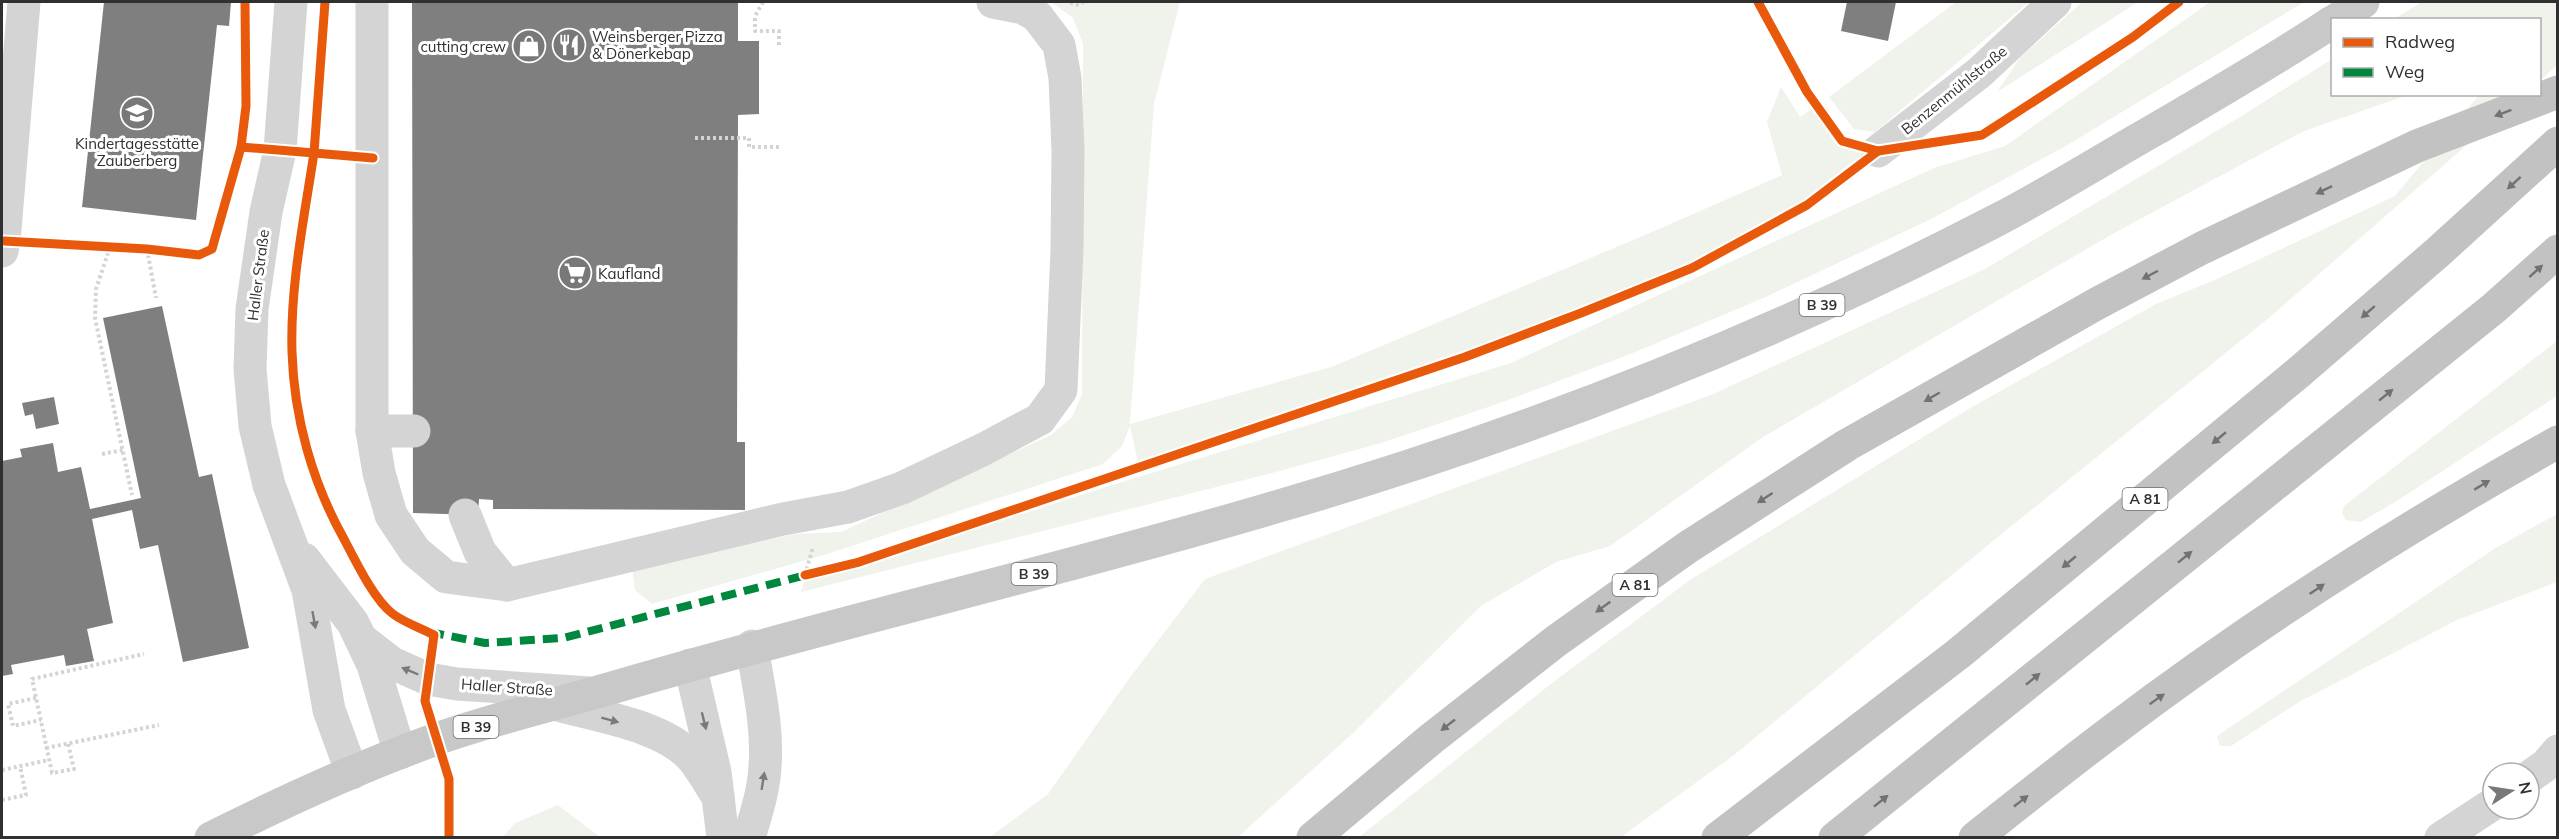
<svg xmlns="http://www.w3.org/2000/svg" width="2559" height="839" viewBox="0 0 2559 839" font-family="Mulish,sans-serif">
  <rect width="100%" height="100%" fill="#fff"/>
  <!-- green -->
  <g fill="#f0f3ec">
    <path d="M 1051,2 L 1180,2 L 1154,104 L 1130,424 L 1334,366 L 1645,235 L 1782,175 L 1767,122 L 1781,87 L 1800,117 L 1817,105 L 1842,141 L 1878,151 L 1807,205 L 1692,268 L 1465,357 L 1139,466 L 1130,426 L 1122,446 L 1103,464 L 824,555 L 652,604 L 635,590 L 632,568 L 795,534 L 841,532 L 1051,435 L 1072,417 L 1082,394 L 1083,44 L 1073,18 Z"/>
    <path d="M 1956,2 L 2029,2 L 1875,132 L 1854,129 L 1829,97 Z"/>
    <path d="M 2082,2 L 2138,2 L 1997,92 L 2020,58 Z"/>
    <path d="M 2210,2 L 2304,2 L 2064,147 L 1931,219 L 1768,296 L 1633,353 L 1500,403 L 1381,443 L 1276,472 L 801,592 L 805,579 L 861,565 L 1109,486 L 1511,363 L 1934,168 L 2005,146 Z"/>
    <path d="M 2422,2 L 2557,2 L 2557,65 L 2540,81 L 2540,20 L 2394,19 Z"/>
    <path d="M 2332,59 L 2332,94 L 2408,95 L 2304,131 L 2116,232 L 1763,437 L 1610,546 L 1556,562 L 1481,606 L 1352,734 L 1238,837 L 990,837 L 1048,794 L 1128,680 L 1205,579 L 1711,395 L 1985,269 L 2240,117 Z"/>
    <path d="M 2479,95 L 2524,95 L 2270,317 L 1993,541 L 1734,755 L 1621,837 L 1358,838 L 1552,683 L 1690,580 L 1972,407 L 2156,304 L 2217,279 L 2395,196 Z"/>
    <path d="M 2557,341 L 2557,396 L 2400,499 L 2361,522 L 2346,520 L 2342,513 L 2344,506 Z"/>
    <path d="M 2557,514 L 2557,582 L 2457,620 L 2299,702 L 2231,746 L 2220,746 L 2217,736 L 2494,549 Z"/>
    <path d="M 558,805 L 600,837 L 503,837 L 515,823 Z"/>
  </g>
  <!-- building -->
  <g fill="#7f7f7f">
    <path d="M 104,2 L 231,2 L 229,26 L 217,25 L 196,220 L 82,207 Z"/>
    <path d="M 412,2 L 738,2 L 738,41 L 759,41 L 759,114 L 738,115 L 737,442 L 745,442 L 745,510 L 493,509 L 493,500 L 479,499 L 478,515 L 413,513 Z"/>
    <path d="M 1847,2 L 1896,2 L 1888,41 L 1841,31 Z"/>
    <path d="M 162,306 L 199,477 L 212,474 L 249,648 L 183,662 L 158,545 L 140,549 L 132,510 L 92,519 L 113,623 L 87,629 L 94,661 L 66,666 L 64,655 L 11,665 L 13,674 L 2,676 L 2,461 L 22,457 L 20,449 L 53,443 L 58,472 L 81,467 L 90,509 L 141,498 L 103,318 Z"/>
    <path d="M 54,397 L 59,424 L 36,429 L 33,414 L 25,416 L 22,403 Z"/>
  </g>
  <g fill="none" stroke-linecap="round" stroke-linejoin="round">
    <!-- path -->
    <g stroke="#d4d4d4" stroke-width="4" stroke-dasharray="3 3" stroke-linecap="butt">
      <path d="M 763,2 L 755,16 L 755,31 L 779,31 L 779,48"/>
      <path d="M 1070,3 L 1079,5 L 1083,2"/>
      <path d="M 695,138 L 749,138 L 749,147 L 780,147"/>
      <path d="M 110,247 L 96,289 L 95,318 L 132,495"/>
      <path d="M 147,249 L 156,298"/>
      <path d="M 102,454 L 123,450"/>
      <path d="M 805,575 L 813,547"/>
      <path d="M 36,698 L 8,704 L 13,726 L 41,720"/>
      <path d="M 68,744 L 74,769 L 52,773 L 32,679 L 144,654"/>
      <path d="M 46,748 L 159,725"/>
      <path d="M 2,770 L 49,760"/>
      <path d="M 2,800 L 26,795 L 20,766"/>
    </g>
    <!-- minor -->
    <g stroke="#d4d4d4" stroke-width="33">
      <path d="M 291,2 L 280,150 L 266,212 L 252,309 L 250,369 L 255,426 L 269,485 L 308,590 L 329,710 L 352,773"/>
      <path d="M 372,2 L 372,431 L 379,473 L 391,515 L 415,551 L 446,577 L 507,585 L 783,519 L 848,507 L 902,488 L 984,449 L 1040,419 L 1061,390 L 1067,250 L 1068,150 L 1065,78 L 1059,45 L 1037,16 L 1023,8 L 993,2"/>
      <path d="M 1878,151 L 1979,73 L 2055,2"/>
      <path d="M 2,251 L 4,241 L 24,2"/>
      <path d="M 372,431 L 414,431"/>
      <path d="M 465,515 L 480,552 L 507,585"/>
      <path d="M 304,559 L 353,623 L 373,665 L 400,753"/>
      <path d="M 361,639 L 392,663 L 428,679 L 457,684 L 590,693"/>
      <path d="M 690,665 L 715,772 L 723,838"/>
      <path d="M 554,704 C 595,716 663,725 692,758 C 702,770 710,785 718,797"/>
      <path d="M 2529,777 L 2546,765 L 2558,751"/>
      <path d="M 749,838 C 756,814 764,790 765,766 C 768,726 758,685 752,646"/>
      <path d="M 2441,838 L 2493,804"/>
    </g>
    <!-- major -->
    <g stroke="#c8c8c8" stroke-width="33">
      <path d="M 2336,20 L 2363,2"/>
      <path d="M 211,838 C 283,802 356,768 431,741 C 489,720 549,706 608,689 C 828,624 1052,573 1272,508 C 1522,436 1766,340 1997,220 C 2051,192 2103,159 2156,129 C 2216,94 2275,60 2332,22"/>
    </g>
    <!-- highway -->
    <g stroke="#c2c2c2" stroke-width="33">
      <path d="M 1313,838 L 1431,739 L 1556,641 L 1688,547 L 1847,445 L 2098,303 L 2202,248 L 2417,146 L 2558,92"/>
      <path d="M 1718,838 L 1958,654 L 2298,373 L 2437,253 L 2558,143"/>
      <path d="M 1835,838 L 2494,308 L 2558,251"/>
      <path d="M 1975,838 C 2019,803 2063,768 2108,734 C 2250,626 2402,529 2558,442"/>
    </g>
    <!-- quiet -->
    <path stroke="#00873e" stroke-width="8" stroke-dasharray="15 8" stroke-linecap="butt" d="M 429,632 L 485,643 L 563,638 L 810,574"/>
    <defs>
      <g id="cycleway">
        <path d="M 325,2 L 314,153 L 373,158"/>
        <path d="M 1758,2 L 1807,92 L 1842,141 L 1878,151 L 1982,135 L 2133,37 L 2179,2"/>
        <path d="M 241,147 L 314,153 C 304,219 290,286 292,352 C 294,417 312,482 344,539 C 355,560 374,600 393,614 C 405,623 421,628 434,635 L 425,701 L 449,779 L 449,838"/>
        <path d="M 4,241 L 147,249 L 199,255 L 212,249 L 241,147 L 246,106 L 245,2"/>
        <path d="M 805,575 L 859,562 L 1465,357 L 1581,313 L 1692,268 L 1807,205 L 1878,151"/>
      </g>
    </defs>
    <!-- cycleway casing -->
    <use href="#cycleway" stroke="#fff" stroke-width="13"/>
    <!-- cycleway -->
    <use href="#cycleway" stroke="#e8590c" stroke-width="9"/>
  </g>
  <!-- one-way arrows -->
  <defs><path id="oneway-solid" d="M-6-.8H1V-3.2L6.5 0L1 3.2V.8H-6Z" transform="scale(1.5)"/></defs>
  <g fill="#727272">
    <use href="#oneway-solid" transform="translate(2503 113) rotate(159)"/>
    <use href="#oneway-solid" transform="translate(2514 183) rotate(138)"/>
    <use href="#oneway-solid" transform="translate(2324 190) rotate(154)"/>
    <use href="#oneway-solid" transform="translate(2536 271) rotate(-42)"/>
    <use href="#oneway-solid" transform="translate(2150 275) rotate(152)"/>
    <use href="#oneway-solid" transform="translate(2368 312) rotate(139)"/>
    <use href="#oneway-solid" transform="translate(2386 395) rotate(-39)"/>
    <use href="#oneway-solid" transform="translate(1932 397) rotate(150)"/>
    <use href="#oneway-solid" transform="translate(2219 438) rotate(140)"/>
    <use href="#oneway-solid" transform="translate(2482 485) rotate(-31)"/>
    <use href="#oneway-solid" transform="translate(1765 498) rotate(147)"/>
    <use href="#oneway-solid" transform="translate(2185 557) rotate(-39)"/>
    <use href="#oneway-solid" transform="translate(2069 562) rotate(140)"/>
    <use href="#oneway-solid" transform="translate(2317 589) rotate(-34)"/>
    <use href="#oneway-solid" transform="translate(1603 607) rotate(144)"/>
    <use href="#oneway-solid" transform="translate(2033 679) rotate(-39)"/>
    <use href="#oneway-solid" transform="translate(2157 699) rotate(-35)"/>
    <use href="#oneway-solid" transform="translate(1448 725) rotate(142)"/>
    <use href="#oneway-solid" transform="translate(1881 801) rotate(-39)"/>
    <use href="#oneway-solid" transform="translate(2021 801) rotate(-38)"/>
  </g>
  <g fill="#7a7a7a">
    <use href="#oneway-solid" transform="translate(314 620) rotate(80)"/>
    <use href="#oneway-solid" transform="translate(410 671) rotate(-157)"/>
    <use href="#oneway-solid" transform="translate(610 720) rotate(15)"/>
    <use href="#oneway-solid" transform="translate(704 721) rotate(76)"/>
    <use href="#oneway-solid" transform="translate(763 781) rotate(-81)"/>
  </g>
  <!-- icons -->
  <defs>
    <symbol id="restaurant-disc" viewBox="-11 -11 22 22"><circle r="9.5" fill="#787878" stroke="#fff"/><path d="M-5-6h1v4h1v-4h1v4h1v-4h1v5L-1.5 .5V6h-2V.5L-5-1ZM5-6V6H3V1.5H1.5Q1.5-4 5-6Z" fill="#fff"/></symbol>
    <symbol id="shop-disc" viewBox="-11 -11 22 22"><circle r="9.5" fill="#787878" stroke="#fff"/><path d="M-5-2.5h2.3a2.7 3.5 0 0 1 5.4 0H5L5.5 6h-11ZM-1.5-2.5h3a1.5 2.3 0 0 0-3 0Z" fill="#fff"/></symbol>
    <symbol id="school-disc" viewBox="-11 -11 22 22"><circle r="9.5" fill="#787878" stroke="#fff"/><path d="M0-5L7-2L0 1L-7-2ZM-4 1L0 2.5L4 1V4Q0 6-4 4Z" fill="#fff"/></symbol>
    <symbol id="supermarket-disc" viewBox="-11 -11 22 22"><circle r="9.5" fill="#787878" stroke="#fff"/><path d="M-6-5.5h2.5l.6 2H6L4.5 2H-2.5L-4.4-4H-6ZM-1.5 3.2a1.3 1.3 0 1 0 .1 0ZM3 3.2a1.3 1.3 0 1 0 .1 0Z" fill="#fff"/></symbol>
  </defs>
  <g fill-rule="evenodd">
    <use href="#restaurant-disc" x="550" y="26" width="38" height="38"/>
    <use href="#shop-disc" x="510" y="27" width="38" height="38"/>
    <use href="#school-disc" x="118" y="94" width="38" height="38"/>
    <use href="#supermarket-disc" x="556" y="254" width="38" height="38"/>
  </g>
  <g text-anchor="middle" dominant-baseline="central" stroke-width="6" stroke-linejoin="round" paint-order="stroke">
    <!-- shield labels -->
    <g fill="#fff" stroke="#6e6e6e" stroke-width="1.5">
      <rect x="1799.5" y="294" width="45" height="22" rx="4.5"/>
      <rect x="2122.5" y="488" width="45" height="22" rx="4.5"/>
      <rect x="1011.5" y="563" width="45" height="22" rx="4.5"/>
      <rect x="1612.5" y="574" width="45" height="22" rx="4.5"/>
      <rect x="453.5" y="716" width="45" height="22" rx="4.5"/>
    </g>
    <g font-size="14" font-weight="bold" fill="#303030">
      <text x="1822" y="305">B 39</text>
      <text x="2145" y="499">A 81</text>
      <text x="1034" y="574">B 39</text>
      <text x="1635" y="585">A 81</text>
      <text x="476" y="727">B 39</text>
    </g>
    <!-- poi labels -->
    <g font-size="15" fill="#303030" stroke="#fff" text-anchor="start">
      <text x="592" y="36">Weinsberger Pizza<tspan x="592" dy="17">&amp; Dönerkebap</tspan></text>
      <text x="506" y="46" text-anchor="end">cutting crew</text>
      <text x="137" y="143" text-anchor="middle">Kindertagesstätte<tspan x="137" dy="17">Zauberberg</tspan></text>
      <text x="598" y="273">Kaufland</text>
    </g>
    <!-- street labels -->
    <g font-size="15" fill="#303030" stroke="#fff">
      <text transform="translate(1954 90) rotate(-39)">Benzenmühlstraße</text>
      <text transform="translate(258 275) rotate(-83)">Haller Straße</text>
      <text transform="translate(507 687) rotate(4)">Haller Straße</text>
    </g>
  </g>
  <!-- border -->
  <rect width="2559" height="839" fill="none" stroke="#303030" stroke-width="6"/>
  <!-- legend -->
  <rect x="2331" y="18" width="210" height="78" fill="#ffffff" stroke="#acacac" stroke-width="1.5"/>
  <rect x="2343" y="38" width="30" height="9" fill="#e8590c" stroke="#acacac" stroke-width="1.5"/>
  <text x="2385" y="48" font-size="18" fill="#303030">Radweg</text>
  <rect x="2343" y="68" width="30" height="9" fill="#00873e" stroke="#acacac" stroke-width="1.5"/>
  <text x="2385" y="78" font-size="18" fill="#303030">Weg</text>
  <!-- north arrow -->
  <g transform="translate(2511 791) rotate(78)"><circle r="28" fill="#ffffff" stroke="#acacac" stroke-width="1.5"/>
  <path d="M0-4.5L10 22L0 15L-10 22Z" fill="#787878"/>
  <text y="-9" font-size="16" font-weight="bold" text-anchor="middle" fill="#303030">N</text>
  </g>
</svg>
